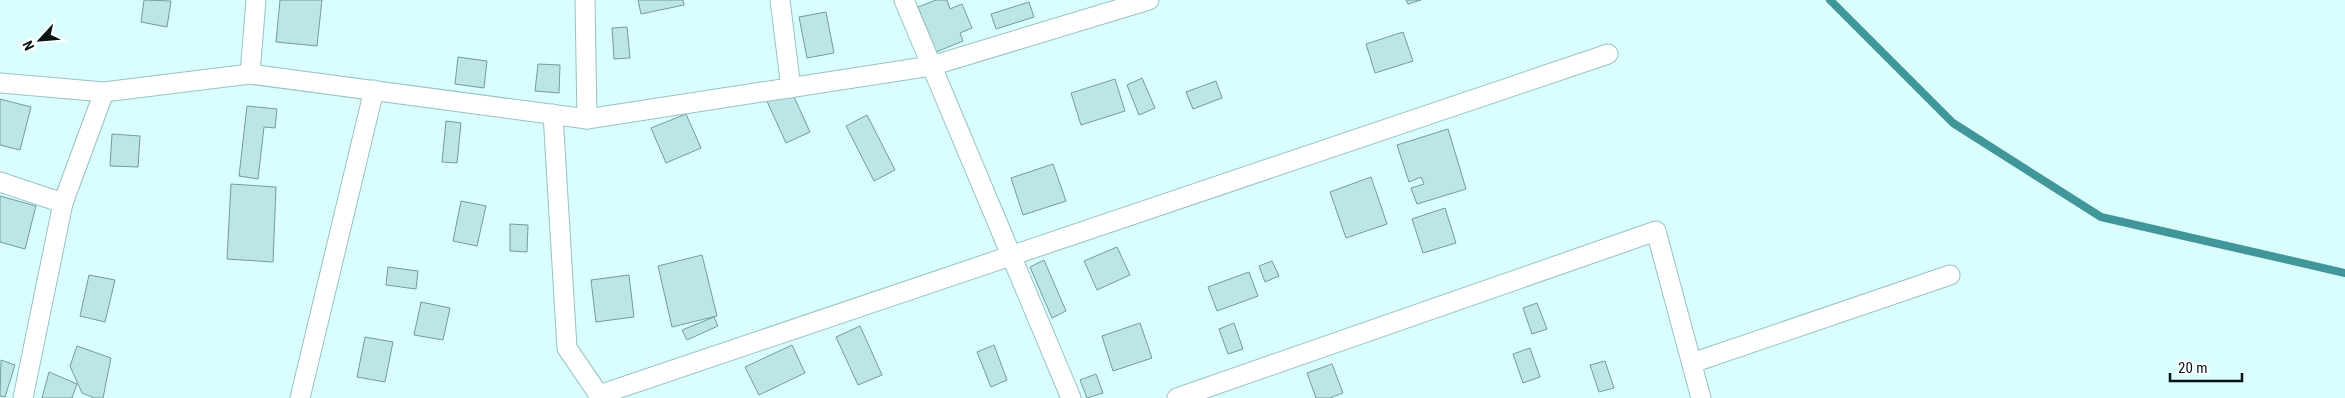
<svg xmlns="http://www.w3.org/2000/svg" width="2345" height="398" viewBox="0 0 2345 398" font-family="'Roboto Condensed',sans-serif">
  <rect width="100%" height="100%" fill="#dafdfe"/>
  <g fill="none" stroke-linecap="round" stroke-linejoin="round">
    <!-- stream -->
    <path stroke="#41969a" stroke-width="8" d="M 1830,0 L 1953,123 L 2101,217 L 2345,273"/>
  </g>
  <!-- building -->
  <g fill="#bbe5e7" stroke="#739c9e">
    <path d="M 144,0 L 171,1 L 167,27 L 141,22 Z"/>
    <path d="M 280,0 L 322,0 L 317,46 L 276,42 Z"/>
    <path d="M 638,0 L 683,0 L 684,5 L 641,14 Z"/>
    <path d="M 936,0 L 947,0 L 950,9 L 962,4 L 972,28 L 960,33 L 963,41 L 936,52 L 918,7 Z"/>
    <path d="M 1406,0 L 1421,0 L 1408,4 Z"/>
    <path d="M 1029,2 L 1034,17 L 996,29 L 991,14 Z"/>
    <path d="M 826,12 L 834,53 L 807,58 L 799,17 Z"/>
    <path d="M 627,27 L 630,58 L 614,59 L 612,28 Z"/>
    <path d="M 1403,32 L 1413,61 L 1375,73 L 1366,44 Z"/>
    <path d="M 458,57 L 487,61 L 484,88 L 455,84 Z"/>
    <path d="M 538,64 L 560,65 L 559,93 L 535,91 Z"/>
    <path d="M 1142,78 L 1155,108 L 1139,115 L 1127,85 Z"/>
    <path d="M 1115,79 L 1125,111 L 1081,125 L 1071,93 Z"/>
    <path d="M 1216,81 L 1222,98 L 1193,109 L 1186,92 Z"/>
    <path d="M 790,88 L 810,132 L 786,143 L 766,99 Z"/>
    <path d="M 0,99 L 31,107 L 20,150 L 0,145 Z"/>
    <path d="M 247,106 L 277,109 L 275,128 L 264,127 L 258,179 L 239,176 Z"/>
    <path d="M 686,114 L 701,148 L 666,163 L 651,128 Z"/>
    <path d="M 867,115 L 895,170 L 874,181 L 846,126 Z"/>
    <path d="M 446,121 L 461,123 L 457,163 L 442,162 Z"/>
    <path d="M 1448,129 L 1466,189 L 1417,204 L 1411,188 L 1424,184 L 1421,177 L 1409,182 L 1397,145 Z"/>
    <path d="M 112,134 L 140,136 L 138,167 L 110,166 Z"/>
    <path d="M 1053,164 L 1066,201 L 1023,215 L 1011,178 Z"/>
    <path d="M 1371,177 L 1387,224 L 1346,238 L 1330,192 Z"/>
    <path d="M 231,184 L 276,187 L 273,262 L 227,259 Z"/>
    <path d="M 0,196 L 36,206 L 25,249 L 0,242 Z"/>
    <path d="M 461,201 L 486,206 L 477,246 L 453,241 Z"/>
    <path d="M 1445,208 L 1456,243 L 1423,253 L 1412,219 Z"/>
    <path d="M 510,224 L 528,225 L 527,252 L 510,251 Z"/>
    <path d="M 1117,247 L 1130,275 L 1097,290 L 1084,261 Z"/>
    <path d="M 702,255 L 717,316 L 672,327 L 658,266 Z"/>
    <path d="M 1044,260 L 1066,311 L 1052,318 L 1030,267 Z"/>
    <path d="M 1272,261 L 1279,276 L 1265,282 L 1259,266 Z"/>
    <path d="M 388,267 L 418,271 L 416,289 L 386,285 Z"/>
    <path d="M 1249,272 L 1258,296 L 1217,311 L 1208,287 Z"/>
    <path d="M 89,275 L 115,280 L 105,322 L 80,316 Z"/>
    <path d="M 629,275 L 634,317 L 596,322 L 591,280 Z"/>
    <path d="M 421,302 L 450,308 L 443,340 L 414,335 Z"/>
    <path d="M 1537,303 L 1547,329 L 1532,334 L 1523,308 Z"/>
    <path d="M 714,317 L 718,326 L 687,340 L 682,330 Z"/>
    <path d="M 1140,323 L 1152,358 L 1113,371 L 1102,336 Z"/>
    <path d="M 1234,323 L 1243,349 L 1228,354 L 1219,329 Z"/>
    <path d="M 860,326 L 882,375 L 858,385 L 836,337 Z"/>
    <path d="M 365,337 L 393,342 L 385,382 L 357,377 Z"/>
    <path d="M 792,345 L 805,373 L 759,395 L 745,367 Z"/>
    <path d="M 994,345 L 1007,380 L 991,387 L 977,352 Z"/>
    <path d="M 77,346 L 111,358 L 103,398 L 94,398 L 82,393 L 70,366 Z"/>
    <path d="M 1530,348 L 1540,377 L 1523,383 L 1513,354 Z"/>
    <path d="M 1,360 L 15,365 L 5,397 L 0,396 Z"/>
    <path d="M 1605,361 L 1614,388 L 1599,392 L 1590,365 Z"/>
    <path d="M 1332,364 L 1343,393 L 1330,398 L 1316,398 L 1307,373 Z"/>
    <path d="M 49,372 L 77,384 L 72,398 L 42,398 Z"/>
    <path d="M 1096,374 L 1103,393 L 1087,398 L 1080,380 Z"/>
  </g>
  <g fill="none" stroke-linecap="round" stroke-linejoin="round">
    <defs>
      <g id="street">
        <path d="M 585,0 L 587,119"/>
        <path d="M 780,0 L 791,88"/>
        <path d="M 904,0 L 1071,398"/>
        <path d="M 250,74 L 256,0"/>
        <path d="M 0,83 L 104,92 L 250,74 L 587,119 L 931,66 L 1149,0"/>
        <path d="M 553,114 L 567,348 L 599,395 L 598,398"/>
        <path d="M 0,182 L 63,203"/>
        <path d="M 1692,363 L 1950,275"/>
        <path d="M 599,395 L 1608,54"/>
        <path d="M 23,398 L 63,203 L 104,92"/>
        <path d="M 300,398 L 374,90"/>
        <path d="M 1177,398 L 1656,231 L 1701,398"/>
      </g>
    </defs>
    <!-- street casing -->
    <use href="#street" stroke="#98c2c4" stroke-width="21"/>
    <!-- street -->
    <use href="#street" stroke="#fff" stroke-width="19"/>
  </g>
  <!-- north arrow -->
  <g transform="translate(40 40) rotate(244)" stroke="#ffffff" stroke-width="4" paint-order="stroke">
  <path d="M0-4L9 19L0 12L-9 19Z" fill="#041415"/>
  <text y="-8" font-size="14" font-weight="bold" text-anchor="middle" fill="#041415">N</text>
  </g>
  <!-- scale -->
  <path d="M2170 373v8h72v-8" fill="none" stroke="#041415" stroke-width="2.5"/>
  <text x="2178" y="373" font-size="15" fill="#041415" stroke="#ffffff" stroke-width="4" paint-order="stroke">20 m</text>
</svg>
